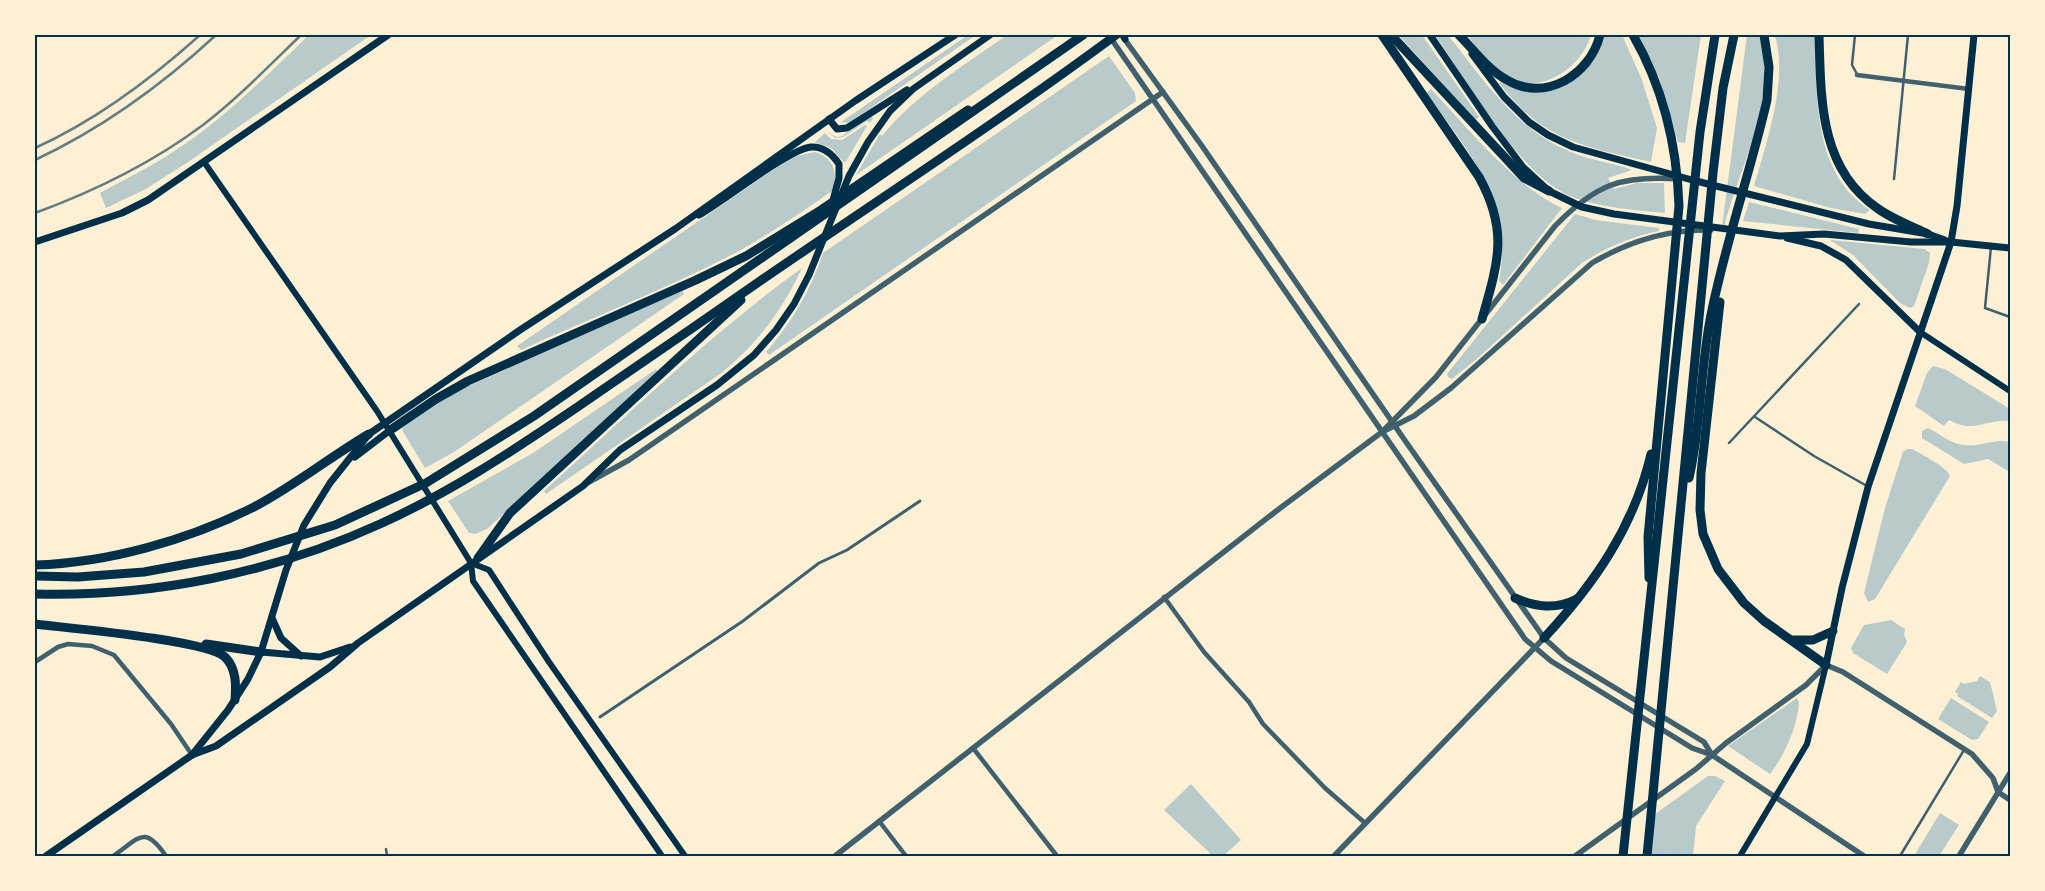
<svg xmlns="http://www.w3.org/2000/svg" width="2045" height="891" viewBox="0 0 2045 891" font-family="Poppins,sans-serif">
  <rect width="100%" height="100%" fill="#fdf0d5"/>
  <!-- green -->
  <g fill="#b9caca">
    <path d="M 309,35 L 371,35 L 188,162 L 146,189 L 106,208 L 100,193 C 123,180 148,168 170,154 C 222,121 265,77 309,35 Z"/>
    <path d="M 968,35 L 976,35 L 849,123 L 841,122 Z"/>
    <path d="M 1007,35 L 1058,35 L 856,175 L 880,134 L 882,136 C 916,94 963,66 1007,35 Z"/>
    <path d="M 1398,35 L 1422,35 L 1479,117 L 1476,120 Z"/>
    <path d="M 1435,35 L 1448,35 C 1487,84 1516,131 1576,154 C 1594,161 1614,163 1632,170 L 1608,178 L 1614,189 L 1637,183 L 1664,183 L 1665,213 C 1635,210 1604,208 1575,198 C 1521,179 1468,82 1435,35 Z"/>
    <path d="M 1467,35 L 1591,35 C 1581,69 1538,98 1504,75 C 1489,65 1478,49 1467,35 Z"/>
    <path d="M 1604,35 L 1622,35 L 1642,80 L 1657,128 L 1651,162 C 1613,153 1569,146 1536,121 C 1522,111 1510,97 1499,83 L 1500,81 C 1543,109 1593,81 1604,35 Z"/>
    <path d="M 1638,35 L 1701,35 L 1685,143 L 1678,142 L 1659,77 Z"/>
    <path d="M 1747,35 L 1759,35 C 1780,99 1739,166 1724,228 L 1722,227 Z"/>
    <path d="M 1775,35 L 1815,35 C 1817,95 1812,173 1870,210 L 1865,214 L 1831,208 L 1754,186 C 1767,141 1788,81 1775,35 Z"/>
    <path d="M 1109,56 L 1135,93 L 1136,101 L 769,355 L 766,352 C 792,322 811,290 823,253 Z"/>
    <path d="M 1431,89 C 1467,127 1515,187 1562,208 L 1503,285 L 1499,281 C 1514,199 1470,156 1427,93 Z"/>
    <path d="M 871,116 L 873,118 L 870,123 L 867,121 L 843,137 L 835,138 L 827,132 L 836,137 L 842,136 Z"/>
    <path d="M 865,125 L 867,126 L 845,163 L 831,148 L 815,142 L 825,133 L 831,139 L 842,140 Z"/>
    <path d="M 815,152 C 834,158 839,174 832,191 C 802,212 771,233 739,251 C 669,288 593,317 521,350 L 517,346 L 780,165 L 796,156 Z"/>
    <path d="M 1749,202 L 1859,229 L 1858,233 L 1743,221 Z"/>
    <path d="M 1575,214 L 1596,220 L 1659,228 L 1659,231 C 1630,237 1607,247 1582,263 L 1479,357 L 1452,379 L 1448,377 L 1447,374 Z"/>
    <path d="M 1830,240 L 1925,249 L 1930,253 L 1929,263 L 1914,306 L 1910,308 L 1900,303 L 1853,255 Z"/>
    <path d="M 802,268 C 782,311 757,344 720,374 L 546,494 L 544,491 C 628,415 710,334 802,268 Z"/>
    <path d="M 682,291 L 684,294 L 454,452 L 425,468 L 402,430 L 403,427 L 451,394 Z"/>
    <path d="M 1933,366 L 1945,369 L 2010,409 L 2010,421 C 1984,419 1975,434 1949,420 L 1944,426 L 1915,406 L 1927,373 Z"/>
    <path d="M 656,369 L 658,372 L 487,529 L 475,534 L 469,533 L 448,501 L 533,453 Z"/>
    <path d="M 1928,428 C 1941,434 1950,444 1964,445 C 1981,447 1996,438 2010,442 L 2010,472 L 1988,459 L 1964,464 L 1922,438 L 1922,431 Z"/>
    <path d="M 1907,449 L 1912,449 C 1921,454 1947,467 1950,476 L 1875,599 L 1868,602 L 1864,593 L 1885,508 L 1903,452 Z"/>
    <path d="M 1891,620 L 1905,629 L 1904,635 L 1907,642 L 1887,674 L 1853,653 L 1851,648 L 1864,625 Z"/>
    <path d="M 1980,676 L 1990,682 L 1997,711 L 1992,718 L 1957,696 L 1958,694 L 1955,692 L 1961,682 L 1964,684 L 1977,681 Z"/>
    <path d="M 1797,698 L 1799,703 C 1797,728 1785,754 1770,774 L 1728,746 Z"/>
    <path d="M 1951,698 L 1989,722 L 1978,739 L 1972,740 L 1938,719 Z"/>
    <path d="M 1708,776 L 1715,776 L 1725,781 L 1696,826 L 1693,856 L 1647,856 L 1651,817 Z"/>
    <path d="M 1191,784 L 1241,840 L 1223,856 L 1213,856 L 1164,810 Z"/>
    <path d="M 1940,813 L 1959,825 L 1939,856 L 1914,856 Z"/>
  </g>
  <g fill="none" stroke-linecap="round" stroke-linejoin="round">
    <!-- service -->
    <g stroke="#3f606c" stroke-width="2.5">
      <path d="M 1855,35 L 1852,65 L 1857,74"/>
      <path d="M 1894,179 L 1908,35"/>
      <path d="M 1991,247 L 1985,308 L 2010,317"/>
      <path d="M 1755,417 L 1814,456 L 1867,486"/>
      <path d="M 1729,443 L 1859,304"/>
      <path d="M 386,849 L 387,856"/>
      <path d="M 1900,856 L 1964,750"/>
    </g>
    <!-- pedestrian -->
    <path stroke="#3f606c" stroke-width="3" d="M 600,717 L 743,621 L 819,563 L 847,550 L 920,501"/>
    <!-- minor -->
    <g stroke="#3f606c" stroke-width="4.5">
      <path d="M 1857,75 L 1969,89"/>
      <path d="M 1164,597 L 1204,652 L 1249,702 L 1263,724 L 1325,788 L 1365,823"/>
      <path d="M 35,662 L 58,647 L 68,644 L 92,646 L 114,655 L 171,724 L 192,755"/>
      <path d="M 973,748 L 1057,856"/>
      <path d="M 879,821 L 906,856"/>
      <path d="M 113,856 C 140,838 144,824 166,856"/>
    </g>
    <!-- tertiary -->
    <g stroke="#3f606c" stroke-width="5.5">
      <path d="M 1110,37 L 1525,639 L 1551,661 L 1692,748 L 1712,755 L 1864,856"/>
      <path d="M 1123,37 L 1202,146 L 1406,442 L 1544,638 L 1566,658 L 1704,742 L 1712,755"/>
      <path d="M 1383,431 L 1436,377 L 1555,226 C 1596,184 1621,175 1680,179"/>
      <path d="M 589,482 L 629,460 L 1163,92"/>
      <path d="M 835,856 L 1275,512 L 1382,432 L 1414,416 L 1451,388 L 1592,263 C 1629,241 1667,229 1711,230"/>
      <path d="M 1334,856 L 1544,638"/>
      <path d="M 1575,856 L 1696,769 L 1726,743 L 1806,685 L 1826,665 L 1843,672 L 1972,754 L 1993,778 L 1998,792 L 2010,800"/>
      <path d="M 1959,856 L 2010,773"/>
    </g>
    <!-- secondary -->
    <g stroke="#003049" stroke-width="6">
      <path d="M 204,162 L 377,411 L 471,563 L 473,581 L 662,856"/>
      <path d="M 1920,332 L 2010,391"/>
      <path d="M 471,563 L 489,570 L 549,662 L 685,856"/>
      <path d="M 1740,856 L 1807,744 L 1826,665"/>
    </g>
    <!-- primary -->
    <g stroke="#003049" stroke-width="7">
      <path d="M 1123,35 L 1125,39"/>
      <path d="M 1430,35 L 1492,126 L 1523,167 L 1549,191 L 1582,207 L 1614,214 L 1780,236 L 1824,234 L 1911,242 L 1951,242 L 2010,248"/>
      <path d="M 1472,54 L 1504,97 L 1529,122 L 1548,135 L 1573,147 L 1692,180 L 1869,224 L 1928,234 L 1945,240"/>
      <path d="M 829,119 L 837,129 L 847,128 L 907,90"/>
      <path d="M 699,215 C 724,201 789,149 811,147 C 823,146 833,155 839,164 L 839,178 L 832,204"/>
      <path d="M 1787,238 L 1821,246 L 1846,260 L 1920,332"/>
      <path d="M 35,242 L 122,213 L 148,200 L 388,35"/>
      <path d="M 355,457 L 389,431"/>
      <path d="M 272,618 L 281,638 L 301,656"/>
      <path d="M 261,652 L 320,657 L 350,647"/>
      <path d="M 1826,665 L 1842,588 L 1868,487 L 1951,242 L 1957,206 L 1974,35"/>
      <path d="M 192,755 L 228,710 L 248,679 L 261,652 L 286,570 L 304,525 L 330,483 L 369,434 L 520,330 L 675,229 L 855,101 L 955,35"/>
      <path d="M 46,856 L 192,755 L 216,746 L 330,667 L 358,643 L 583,486 L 620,450 L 717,385 L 754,355 L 776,330 L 794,304 L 809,275 L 849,176 L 868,142 L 890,111 L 913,89 L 990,35"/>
    </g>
    <!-- motorway -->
    <g stroke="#003049" stroke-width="9">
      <path d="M 1382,35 L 1479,177 C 1509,231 1498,263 1482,319"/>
      <path d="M 1391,35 L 1524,178 L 1549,191"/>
      <path d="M 1459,35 C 1474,50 1488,70 1507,80 C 1545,103 1590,75 1600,35"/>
      <path d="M 1633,35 C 1663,87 1677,146 1679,206 L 1648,537 L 1649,578"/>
      <path d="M 1819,35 C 1821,98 1819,168 1877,208 C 1892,219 1911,226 1928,234"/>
      <path d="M 1720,302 L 1701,473 L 1700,510 L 1703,534 L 1718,569 L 1744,603 L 1764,621 L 1826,665"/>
      <path d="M 389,431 L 436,399 L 468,381 L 696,280 L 746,256 L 821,210 L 968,110"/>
      <path d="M 1689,478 C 1701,426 1700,373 1710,320 C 1724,246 1750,174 1767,100 L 1769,67 L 1764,35"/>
      <path d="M 478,558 L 510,513 L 741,300"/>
      <path d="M 35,565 C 108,563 188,540 254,507 C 294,486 330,457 369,434"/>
      <path d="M 35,576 L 78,577 L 144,572 L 241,554 L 335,525 L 426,483 L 534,416 L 1083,35"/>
      <path d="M 35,594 C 153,597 273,573 380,524 C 449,493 511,452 573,410 C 636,367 700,323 763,279 C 881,198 1001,120 1116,35"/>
      <path d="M 1515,598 C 1536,607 1555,610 1577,599"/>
      <path d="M 35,624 C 67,628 207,640 225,657 C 237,669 236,686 235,700"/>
      <path d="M 1544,638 C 1594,584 1634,527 1651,454"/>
      <path d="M 1793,640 L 1813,640 L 1833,631"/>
      <path d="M 206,644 L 261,652"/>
      <path d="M 1623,856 L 1700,132 L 1715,35"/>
      <path d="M 1647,856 L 1713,173 L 1723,88 L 1734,35"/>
    </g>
    <!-- rail -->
    <g stroke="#657d81" stroke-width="2.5">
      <path d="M 35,148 C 97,120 150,80 200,35"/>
      <path d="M 35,160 C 103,128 161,86 216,35"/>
      <path d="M 35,213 C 95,191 152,163 203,125 C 238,98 269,66 301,35"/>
    </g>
  </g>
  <!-- border -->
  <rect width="2045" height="891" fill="none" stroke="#fdf0d5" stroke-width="72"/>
  <rect x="36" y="36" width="1973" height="819" fill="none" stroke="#003049" stroke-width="2"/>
</svg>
